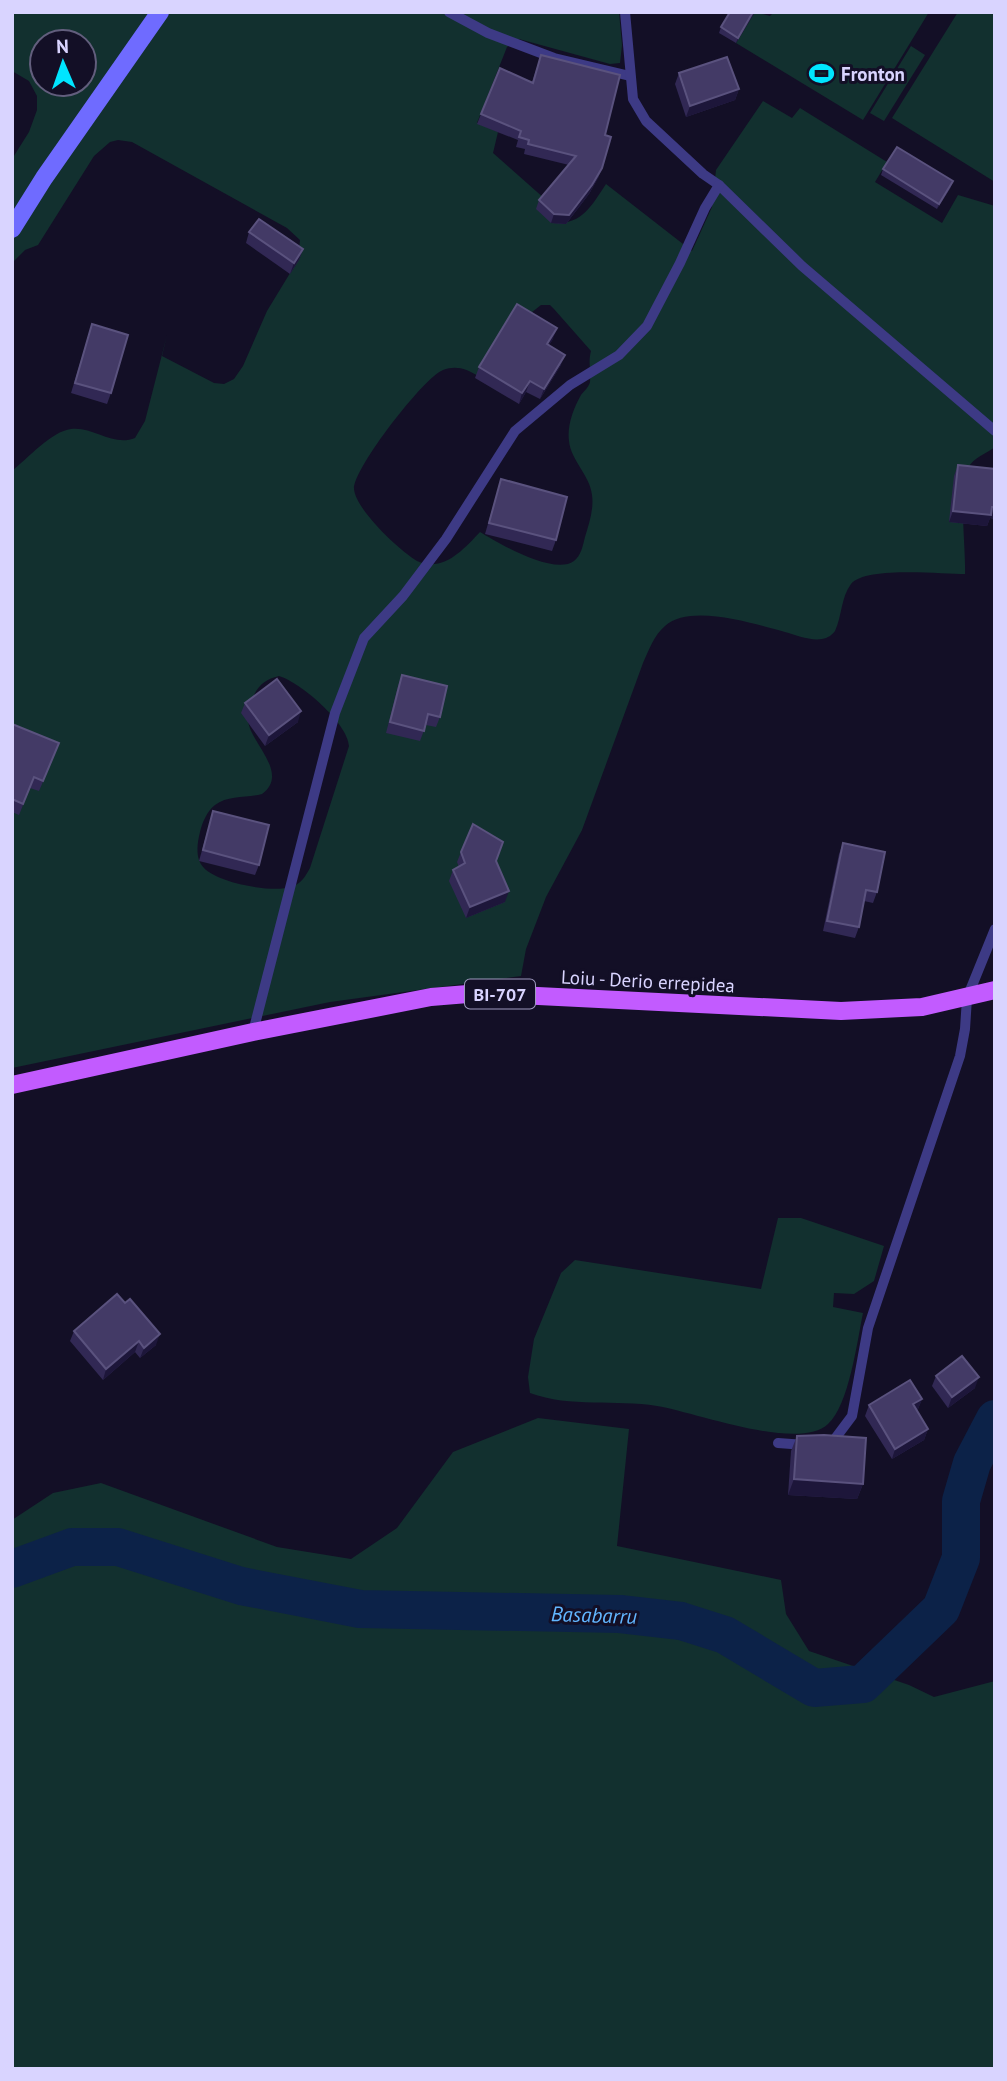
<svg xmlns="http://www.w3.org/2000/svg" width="1007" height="2081" viewBox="0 0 1007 2081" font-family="'PT Sans',sans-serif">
  <rect width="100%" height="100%" fill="#130f26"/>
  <!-- green -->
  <g fill="#12302f" fill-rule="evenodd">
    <path d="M 12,12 L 619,12 L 622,45 L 620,63 L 610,64 L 519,39 L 507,47 L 477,123 L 498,132 L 493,153 L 545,199 L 551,223 C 582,225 590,208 606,184 L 692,251 L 712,207 L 716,170 L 763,101 L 792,118 L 800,108 L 887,162 L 875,182 L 942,223 L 958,195 L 995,206 L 995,447 C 987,453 973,458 968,468 C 958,488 966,549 965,574 C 942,574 865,566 851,584 C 841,597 842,616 835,631 C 832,635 828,638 822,639 C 810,641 796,635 785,632 C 754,624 691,603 665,626 C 654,635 649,650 643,663 L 582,830 L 546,897 L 526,949 L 521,976 L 330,1002 L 12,1068 L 12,471 C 27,459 52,431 71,429 C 93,426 113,447 135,438 L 145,421 L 167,335 L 162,356 L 214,383 L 224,384 L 234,379 L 243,366 L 267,311 L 298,260 L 300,240 L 287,228 L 132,142 L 118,140 L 110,142 L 94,156 L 38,245 L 25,250 L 12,263 L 12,159 L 29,132 L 37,110 L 37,96 L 29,81 L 12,71 ZM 42,42 L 84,42 L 84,84 L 42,84 ZM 541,305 L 550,305 L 554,309 L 591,351 C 588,362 591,372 590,382 C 589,387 584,391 581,395 C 573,409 567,426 569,441 C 571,461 590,475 592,495 C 594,509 589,524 585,537 C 583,545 581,556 574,561 C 554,576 498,543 480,532 C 463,550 443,573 417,561 C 399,550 356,510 354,489 C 353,469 424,377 443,370 C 456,365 467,369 478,376 L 517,324 ZM 279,676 C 300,682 348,723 349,746 L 310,868 C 305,877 301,884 291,887 C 272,893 218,883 204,868 C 195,859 197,844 200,832 C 202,823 207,811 215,805 C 228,795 247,798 262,794 C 290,773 251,744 248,721 C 247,712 251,703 254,695 C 260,683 267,679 279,676 Z"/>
    <path d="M 755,12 L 770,16 L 774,12 L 929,12 L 863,120 L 736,43 Z"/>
    <path d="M 958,12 L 995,12 L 995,182 L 892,118 Z"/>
    <path d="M 911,46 L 925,55 L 884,121 L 870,113 Z"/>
    <path d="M 778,1218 L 801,1218 L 884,1246 L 874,1281 L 854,1294 L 834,1293 L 833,1307 L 863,1313 C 857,1342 849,1405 828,1424 C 799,1452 695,1412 657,1406 C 615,1399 571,1408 530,1393 L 528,1377 L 534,1339 L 561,1273 L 575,1260 L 761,1289 Z"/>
    <path d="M 538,1418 L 629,1429 L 617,1546 L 781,1580 L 786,1614 L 809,1651 L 909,1685 L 934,1697 L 995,1681 L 995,2069 L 12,2069 L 12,1520 L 53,1493 L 101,1483 L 277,1547 L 351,1559 L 397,1528 L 453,1452 Z"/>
  </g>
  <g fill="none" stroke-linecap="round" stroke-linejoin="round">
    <!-- river -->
    <path stroke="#0c2248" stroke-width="38" d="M 12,1569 L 72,1547 L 118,1547 L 241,1586 L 360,1609 L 620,1614 L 681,1621 L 725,1635 L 814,1688 L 863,1684 L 941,1609 L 961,1558 L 961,1501 L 972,1463 L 995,1419"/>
    <!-- lane -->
    <g stroke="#3d3a85" stroke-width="10">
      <path d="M 449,12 L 488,33 L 554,58 L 630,76"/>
      <path d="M 625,12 L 633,99 L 646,121 L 703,174 L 719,185 L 802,266 L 995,431"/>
      <path d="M 253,1032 L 335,713 L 364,638 L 403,596 L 446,539 L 515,431 L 570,385 L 619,355 L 647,326 L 680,263 L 705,208 L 719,185"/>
      <path d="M 827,1441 L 834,1440 L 852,1416 L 868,1328 L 960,1056 L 965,1029 L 967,998 L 995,929"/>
      <path d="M 778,1443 L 805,1445"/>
    </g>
    <!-- secondary -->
    <path stroke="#6f6bff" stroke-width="18" d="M 12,229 L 44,178 L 160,12"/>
    <!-- primary -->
    <path stroke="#c25bff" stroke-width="18" d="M 12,1085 L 253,1032 L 431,997 L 480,993 L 841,1011 L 922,1007 L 995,990"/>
  </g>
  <!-- wall -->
  <g fill="#312854">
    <path d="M 755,12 L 736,43 L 719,33 L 721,27 Z"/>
    <path d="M 541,55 L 605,135 L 602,168 L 598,178 L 589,194 L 566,224 L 551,223 L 536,209 L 539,200 L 569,165 L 524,154 L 525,149 L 516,147 L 518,140 L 477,124 L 481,114 L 532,82 Z"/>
    <path d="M 679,73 L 739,89 L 735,100 L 686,117 L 675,84 Z"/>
    <path d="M 883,169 L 951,187 L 937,209 L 881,175 Z"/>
    <path d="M 249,232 L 303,249 L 299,260 L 290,274 L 246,243 Z"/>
    <path d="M 92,324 L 111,393 L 107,404 L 71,393 Z"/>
    <path d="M 553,339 L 549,345 L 561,365 L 540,399 L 526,392 L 519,404 L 475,378 L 479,367 Z"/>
    <path d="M 995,464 L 995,519 L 990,518 L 987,526 L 949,522 L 954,476 L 958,465 L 993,469 Z"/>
    <path d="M 501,479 L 556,540 L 552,551 L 485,534 Z"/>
    <path d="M 402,675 L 440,717 L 436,727 L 426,725 L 420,741 L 386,733 L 398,686 Z"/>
    <path d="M 245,703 L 298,722 L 265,746 L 241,713 Z"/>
    <path d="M 12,724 L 55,754 L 39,791 L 30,788 L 19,815 L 12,812 Z"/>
    <path d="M 213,811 L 259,865 L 255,875 L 199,861 Z"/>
    <path d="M 843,843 L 877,892 L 873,903 L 864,901 L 859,927 L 855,938 L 823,931 L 839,854 Z"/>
    <path d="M 461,852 L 496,861 L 505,902 L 466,918 L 449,881 L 453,870 L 459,867 L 457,862 Z"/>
    <path d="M 74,1331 L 156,1345 L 140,1358 L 135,1352 L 103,1380 L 70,1341 Z"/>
    <path d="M 936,1376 L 975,1388 L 948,1408 L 932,1386 Z"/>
    <path d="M 922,1399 L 918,1409 L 916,1410 L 928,1429 L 924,1440 L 892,1459 L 865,1416 L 869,1405 Z"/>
    <path d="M 797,1436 L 863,1484 L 857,1499 L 788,1495 L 791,1451 Z"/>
  </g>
  <!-- shaded-wall -->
  <g fill="#1d163a">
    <path d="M 753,12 L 755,12 L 736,43 L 738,38 Z"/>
    <path d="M 739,89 L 735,100 L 686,117 L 690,106 Z"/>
    <path d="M 602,168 L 598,178 L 589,194 L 566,224 L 551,223 L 554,214 Z"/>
    <path d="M 953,181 L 951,187 L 937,209 L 939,204 Z"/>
    <path d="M 303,249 L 299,260 L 290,274 L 294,263 Z"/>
    <path d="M 557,328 L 553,339 L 543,355 L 547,344 Z"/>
    <path d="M 565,355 L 561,365 L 540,399 L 544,389 Z"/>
    <path d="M 530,381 L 526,392 L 519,404 L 522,393 Z"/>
    <path d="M 992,507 L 995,507 L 995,519 L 990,518 L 987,526 L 949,522 L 953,511 Z"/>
    <path d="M 301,711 L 298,722 L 265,746 L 269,735 Z"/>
    <path d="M 509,891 L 505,902 L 466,918 L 470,907 Z"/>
    <path d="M 160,1334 L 156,1345 L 140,1358 L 144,1348 Z"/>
    <path d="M 139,1341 L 135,1352 L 103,1380 L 106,1369 Z"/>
    <path d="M 979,1377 L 975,1388 L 948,1408 L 952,1397 Z"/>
    <path d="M 922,1399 L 918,1409 L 909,1415 L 913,1404 Z"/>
    <path d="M 928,1429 L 924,1440 L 892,1459 L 895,1449 Z"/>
    <path d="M 794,1479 L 863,1484 L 857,1499 L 788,1495 Z"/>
  </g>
  <!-- building -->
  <g fill="#433a66" stroke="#5a527e" stroke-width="2">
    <path d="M 730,12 L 753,12 L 738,38 L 721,27 Z"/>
    <path d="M 541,55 L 620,75 L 605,135 L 611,137 L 602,168 L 592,185 L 569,215 L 554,214 L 539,200 L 576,156 L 528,144 L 529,140 L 519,137 L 521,131 L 481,114 L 500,68 L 533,83 Z"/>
    <path d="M 727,57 L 739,89 L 690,106 L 679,73 Z"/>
    <path d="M 897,147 L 953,181 L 939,204 L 883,169 Z"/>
    <path d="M 259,219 L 303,249 L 294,263 L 249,232 Z"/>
    <path d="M 517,304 L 557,328 L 547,344 L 565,355 L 544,389 L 530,381 L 522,393 L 479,367 Z"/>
    <path d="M 92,324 L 128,335 L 111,393 L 75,383 Z"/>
    <path d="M 958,465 L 995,469 L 995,507 L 992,507 L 991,515 L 953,511 Z"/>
    <path d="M 501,479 L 567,497 L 556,540 L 489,523 Z"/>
    <path d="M 402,675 L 447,686 L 440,717 L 428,714 L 424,731 L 390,722 Z"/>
    <path d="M 277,679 L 301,711 L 269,735 L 245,703 Z"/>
    <path d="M 12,724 L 59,743 L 43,781 L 34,777 L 23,804 L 12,799 Z"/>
    <path d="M 213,811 L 269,825 L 259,865 L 203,850 Z"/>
    <path d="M 473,824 L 503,842 L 496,861 L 509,891 L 470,907 L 453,870 L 465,863 L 461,852 Z"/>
    <path d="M 843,843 L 885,852 L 877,892 L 866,890 L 859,927 L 827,921 Z"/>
    <path d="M 117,1294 L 125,1303 L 130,1299 L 160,1334 L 144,1348 L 139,1341 L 106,1369 L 74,1331 Z"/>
    <path d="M 962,1356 L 979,1377 L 952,1397 L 936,1376 Z"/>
    <path d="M 910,1380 L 922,1399 L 913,1404 L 928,1429 L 895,1449 L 869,1405 Z"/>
    <path d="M 824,1435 L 866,1438 L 863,1484 L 794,1479 L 797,1436 Z"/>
  </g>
  <!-- icons -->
  <defs>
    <symbol id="stadium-bare" viewBox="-9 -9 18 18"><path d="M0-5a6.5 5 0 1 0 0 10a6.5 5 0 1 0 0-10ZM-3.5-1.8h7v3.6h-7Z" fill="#00e5ff" stroke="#130f26" stroke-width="2.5" paint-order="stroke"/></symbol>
  </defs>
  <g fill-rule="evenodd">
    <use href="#stadium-bare" x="804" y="56" width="35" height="35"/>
  </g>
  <g text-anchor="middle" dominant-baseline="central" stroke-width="6" stroke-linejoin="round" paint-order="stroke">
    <!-- shield labels -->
    <rect fill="#130f26" stroke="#9e99be" stroke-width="2" x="465" y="979.5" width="70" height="29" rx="5"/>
    <g font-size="18" font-weight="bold" fill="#d9d4ff">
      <text x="500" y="994">BI-707</text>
    </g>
    <!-- poi labels -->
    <g font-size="19" font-weight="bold" fill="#d9d4ff" stroke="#130f26" text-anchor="start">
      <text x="841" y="74">Fronton</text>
    </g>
    <!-- street labels -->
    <g font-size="19" fill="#d9d4ff" stroke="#130f26">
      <text transform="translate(648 981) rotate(3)">Loiu - Derio errepidea</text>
    </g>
    <!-- water labels -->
    <g font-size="21" font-style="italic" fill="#62b6ff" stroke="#130f26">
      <text transform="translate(594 1615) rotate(2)">Basabarru</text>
    </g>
  </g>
  <!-- border -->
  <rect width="1007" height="2081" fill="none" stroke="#d9d4ff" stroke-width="28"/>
  <!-- north arrow -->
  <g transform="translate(63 63) rotate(358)"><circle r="33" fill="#130f26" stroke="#625e7d" stroke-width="2"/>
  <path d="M0-5L12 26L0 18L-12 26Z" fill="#00e5ff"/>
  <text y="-10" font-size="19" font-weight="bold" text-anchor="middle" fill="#d9d4ff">N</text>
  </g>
</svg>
